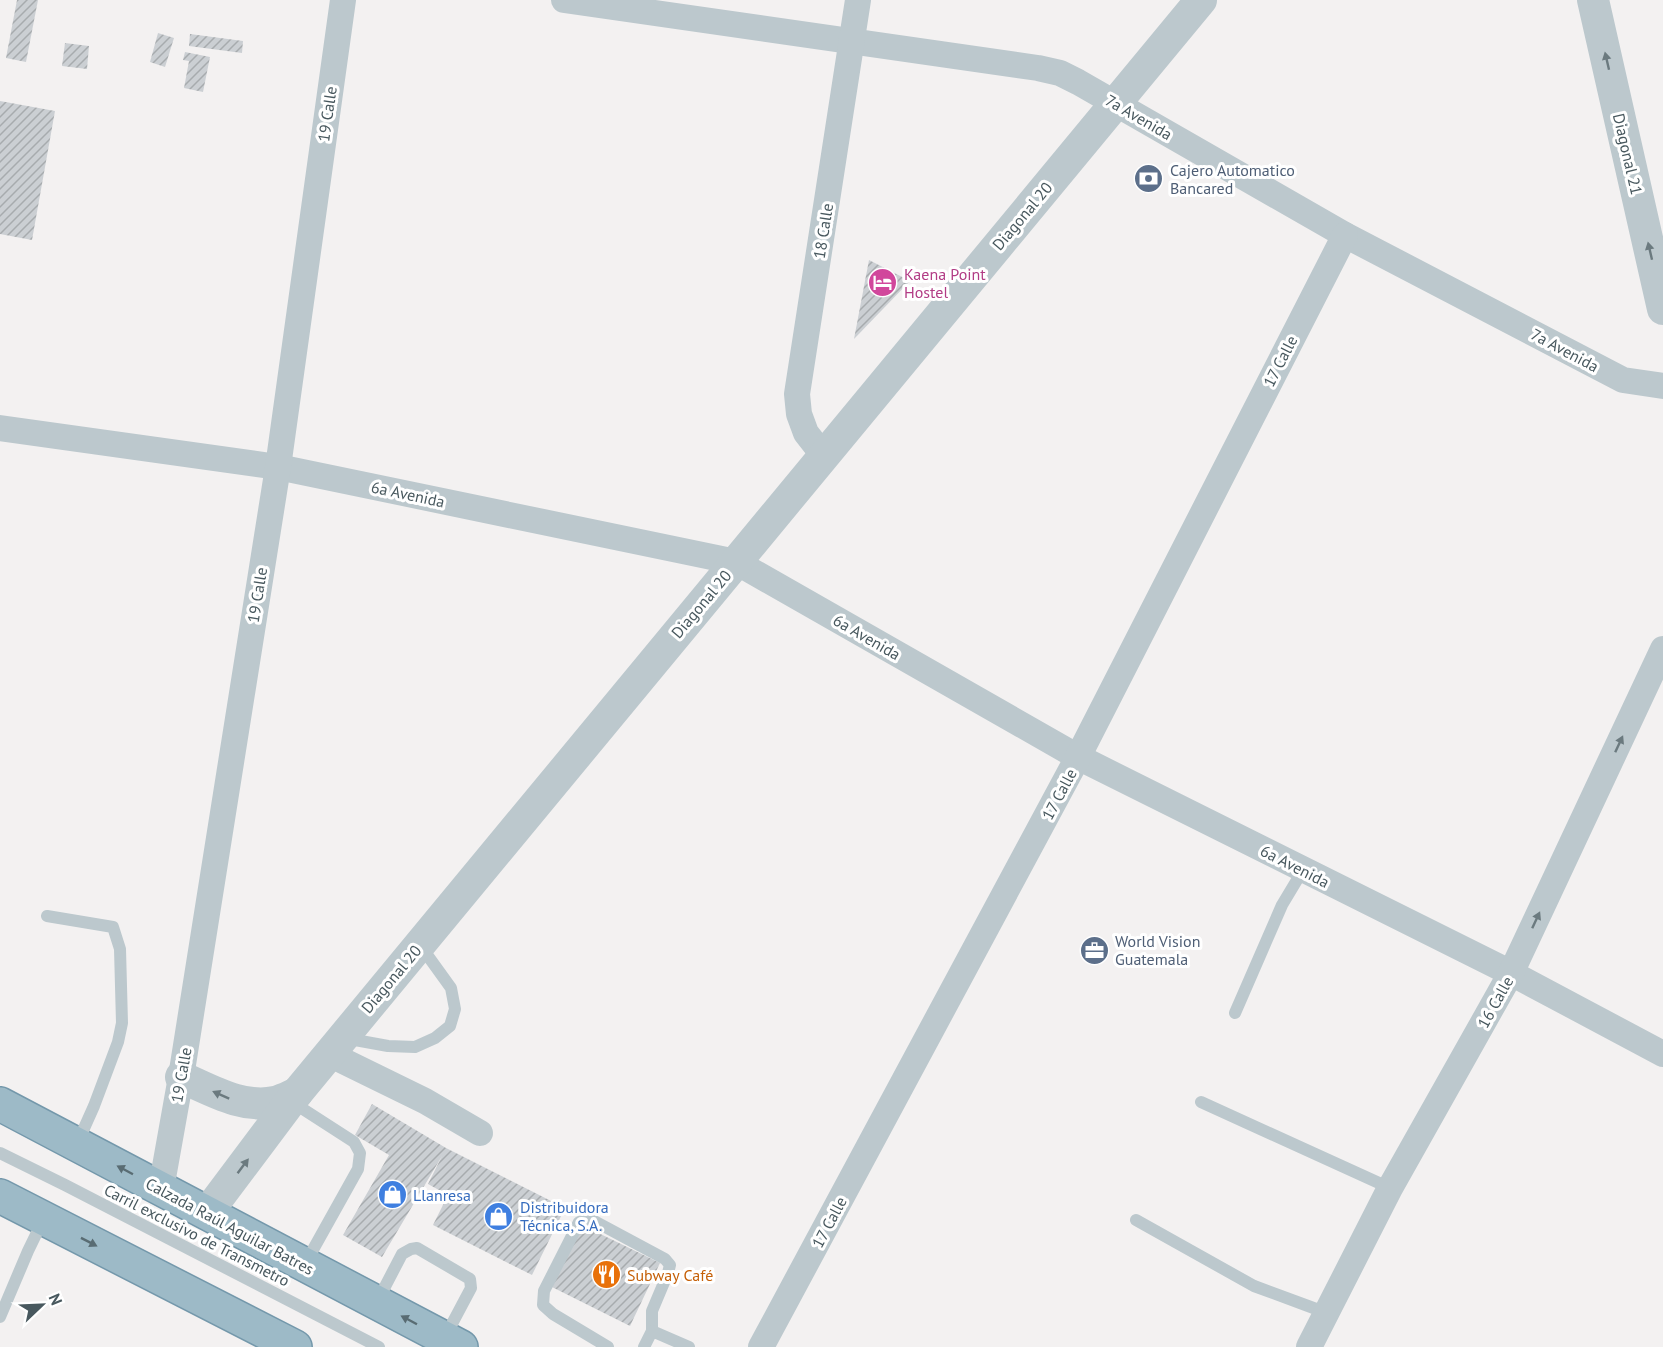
<svg xmlns="http://www.w3.org/2000/svg" width="1663" height="1347" viewBox="0 0 1663 1347" font-family="'PT Sans',sans-serif">
  <defs>
    <pattern id="building-hatch" width="6" height="6" patternUnits="userSpaceOnUse" patternTransform="scale(1.5)"><rect width="6" height="6" fill="#cbcfd3"/><path d="M-1 1l2-2M0 6l6-6M5 7l2-2" fill="none" stroke="#a7abae"/></pattern>
  </defs>
  <rect width="100%" height="100%" fill="#f3f1f1"/>
  <!-- building -->
  <g fill="url(#building-hatch)">
    <path d="M 17,0 L 38,0 L 26,62 L 6,58 Z"/>
    <path d="M 158,33 L 174,38 L 165,67 L 150,62 Z"/>
    <path d="M 190,34 L 243,41 L 242,53 L 189,46 Z"/>
    <path d="M 65,43 L 89,46 L 87,69 L 62,66 Z"/>
    <path d="M 185,52 L 210,57 L 203,92 L 184,88 L 189,61 L 183,60 Z"/>
    <path d="M 0,101 L 55,111 L 32,240 L 0,234 Z"/>
    <path d="M 869,260 L 910,281 L 854,339 Z"/>
    <path d="M 372,1104 L 446,1148 L 565,1208 L 532,1275 L 433,1225 L 448,1195 L 428,1184 L 442,1156 L 382,1257 L 343,1235 L 389,1155 L 355,1135 Z"/>
    <path d="M 582,1225 L 660,1263 L 630,1326 L 552,1287 Z"/>
  </g>
  <g fill="none" stroke-linecap="round" stroke-linejoin="round">
    <defs>
      <g id="trunk">
        <path d="M 0,1104 L 461,1347"/>
        <path d="M 0,1196 L 295,1347"/>
      </g>
    </defs>
    <!-- trunk casing -->
    <use href="#trunk" stroke="#7498ab" stroke-width="36"/>
    <!-- service -->
    <g stroke="#bcc8cd" stroke-width="12">
      <path d="M 47,916 L 113,927 L 120,949 L 122,1023 L 118,1042 L 94,1106 L 77,1144"/>
      <path d="M 1235,1013 L 1282,905 L 1303,870"/>
      <path d="M 344,1038 L 388,1046 L 415,1047 L 435,1038 L 450,1026 L 455,1009 L 451,988 L 420,945"/>
      <path d="M 292,1102 L 354,1142 L 360,1153 L 358,1169 L 305,1264"/>
      <path d="M 1201,1102 L 1390,1188"/>
      <path d="M 0,1153 L 65,1185 L 379,1347"/>
      <path d="M 1136,1220 L 1254,1286 L 1327,1313"/>
      <path d="M 377,1302 L 402,1254 L 411,1249 L 417,1248 L 470,1279 L 471,1288 L 445,1337"/>
      <path d="M 0,1317 L 28,1251 L 43,1220"/>
      <path d="M 608,1347 L 553,1314 L 543,1305 L 544,1291 L 579,1222 L 587,1219 L 596,1222 L 665,1259 L 670,1265 L 668,1273 L 652,1311 L 652,1331"/>
      <path d="M 644,1347 L 652,1331 L 689,1347"/>
    </g>
    <!-- minor -->
    <g stroke="#bcc8cd" stroke-width="26">
      <path d="M 564,0 L 1038,68 L 1060,73 L 1078,82 L 1345,235 L 1623,380 L 1663,386"/>
      <path d="M 0,428 L 278,467 L 736,562 L 1078,757 L 1511,973 L 1663,1054"/>
      <path d="M 824,456 L 806,433 L 799,414 L 797,394 L 858,0"/>
      <path d="M 329,1054 L 425,1101 L 480,1133"/>
      <path d="M 161,1189 L 181,1077 L 278,467 L 343,0"/>
      <path d="M 761,1347 L 1078,757 L 1345,235"/>
      <path d="M 1309,1347 L 1390,1188 L 1511,973 L 1663,649"/>
    </g>
    <!-- tertiary -->
    <g stroke="#bcc8cd" stroke-width="32">
      <path d="M 1593,0 L 1663,309"/>
      <path d="M 181,1077 C 211,1090 242,1109 275,1102 C 283,1100 290,1096 297,1093"/>
      <path d="M 207,1213 L 297,1093 L 1201,0"/>
    </g>
    <!-- trunk -->
    <use href="#trunk" stroke="#9dbac7" stroke-width="33"/>
  </g>
  <!-- one-way arrows -->
  <defs><path id="oneway-solid" d="M-6-.8H1V-3.2L6.5 0L1 3.2V.8H-6Z" transform="scale(1.5)"/></defs>
  <g fill="#6b7a7f">
    <use href="#oneway-solid" transform="translate(1607 61) rotate(-103)"/>
    <use href="#oneway-solid" transform="translate(1650 251) rotate(-103)"/>
    <use href="#oneway-solid" transform="translate(1619 744) rotate(-65)"/>
    <use href="#oneway-solid" transform="translate(1536 920) rotate(-65)"/>
    <use href="#oneway-solid" transform="translate(221 1095) rotate(-156)"/>
    <use href="#oneway-solid" transform="translate(243 1166) rotate(-53)"/>
  </g>
  <g fill="#596c73">
    <use href="#oneway-solid" transform="translate(125 1170) rotate(-152)"/>
    <use href="#oneway-solid" transform="translate(89 1242) rotate(27)"/>
    <use href="#oneway-solid" transform="translate(409 1320) rotate(-152)"/>
  </g>
  <!-- icons -->
  <defs>
    <symbol id="bank-disc" viewBox="-11 -11 22 22"><circle r="9.5" fill="#5c6f8a" stroke="#fff"/><path d="M-6-4H6V4H-6ZM0-2.3a2.3 2.3 0 1 0 0 4.6a2.3 2.3 0 1 0 0-4.6Z" fill="#fff"/></symbol>
    <symbol id="hotel-disc" viewBox="-11 -11 22 22"><circle r="9.5" fill="#d1479c" stroke="#fff"/><path d="M-6-4.5h1.5V1H6V5H4.5V3h-9V5H-6ZM-4 0a1.8 1.8 0 1 1 3.6 0ZM.5 0V-2.5h3Q6-2.5 6 0Z" fill="#fff"/></symbol>
    <symbol id="office-disc" viewBox="-11 -11 22 22"><circle r="9.5" fill="#5c6f8a" stroke="#fff"/><path d="M-6-3h4V-5.5h4V-3h4V5H-6ZM-1-4.5V-3h2v-1.5ZM-6 0V1H6V0Z" fill="#fff"/></symbol>
    <symbol id="shop-disc" viewBox="-11 -11 22 22"><circle r="9.5" fill="#3f7fe0" stroke="#fff"/><path d="M-5-2.5h2.3a2.7 3.5 0 0 1 5.4 0H5L5.5 6h-11ZM-1.5-2.5h3a1.5 2.3 0 0 0-3 0Z" fill="#fff"/></symbol>
    <symbol id="restaurant-disc" viewBox="-11 -11 22 22"><circle r="9.5" fill="#e8710a" stroke="#fff"/><path d="M-5-6h1v4h1v-4h1v4h1v-4h1v5L-1.5 .5V6h-2V.5L-5-1ZM5-6V6H3V1.5H1.5Q1.5-4 5-6Z" fill="#fff"/></symbol>
  </defs>
  <g fill-rule="evenodd">
    <use href="#bank-disc" x="1132" y="162" width="33" height="33"/>
    <use href="#hotel-disc" x="866" y="266" width="33" height="33"/>
    <use href="#office-disc" x="1078" y="934" width="33" height="33"/>
    <use href="#shop-disc" x="376" y="1178" width="33" height="33"/>
    <use href="#shop-disc" x="482" y="1200" width="33" height="33"/>
    <use href="#restaurant-disc" x="590" y="1258" width="33" height="33"/>
  </g>
  <g text-anchor="middle" dominant-baseline="central" stroke-width="6" stroke-linejoin="round" paint-order="stroke">
    <!-- street labels -->
    <g font-size="16" fill="#48585e" stroke="#fff">
      <text transform="translate(327 114) rotate(-82)">19 Calle</text>
      <text transform="translate(1139 117) rotate(30)">7a Avenida</text>
      <text transform="translate(1628 154) rotate(77)">Diagonal 21</text>
      <text transform="translate(1022 216) rotate(-50)">Diagonal 20</text>
      <text transform="translate(823 231) rotate(-81)">18 Calle</text>
      <text transform="translate(1565 350) rotate(28)">7a Avenida</text>
      <text transform="translate(1280 361) rotate(-63)">17 Calle</text>
      <text transform="translate(408 494) rotate(12)">6a Avenida</text>
      <text transform="translate(257 595) rotate(-81)">19 Calle</text>
      <text transform="translate(701 604) rotate(-50)">Diagonal 20</text>
      <text transform="translate(867 637) rotate(30)">6a Avenida</text>
      <text transform="translate(1059 794) rotate(-62)">17 Calle</text>
      <text transform="translate(1295 866) rotate(27)">6a Avenida</text>
      <text transform="translate(391 979) rotate(-50)">Diagonal 20</text>
      <text transform="translate(1495 1002) rotate(-61)">16 Calle</text>
      <text transform="translate(181 1075) rotate(-80)">19 Calle</text>
      <text transform="translate(829 1222) rotate(-62)">17 Calle</text>
      <text transform="translate(230 1226) rotate(28)">Calzada Raúl Aguilar Batres</text>
      <text transform="translate(197 1235) rotate(27)">Carril exclusivo de Transmetro</text>
    </g>
    <!-- service labels -->
    <g font-size="16" fill="#4e5e75" stroke="#fff" text-anchor="start">
      <text x="1170" y="170">Cajero Automatico<tspan x="1170" dy="18">Bancared</tspan></text>
      <text x="1115" y="941">World Vision<tspan x="1115" dy="18">Guatemala</tspan></text>
    </g>
    <!-- hotel labels -->
    <g font-size="16" fill="#b23c85" stroke="#fff" text-anchor="start">
      <text x="904" y="274">Kaena Point<tspan x="904" dy="18">Hostel</tspan></text>
    </g>
    <!-- shop labels -->
    <g font-size="16" fill="#366cbe" stroke="#fff" text-anchor="start">
      <text x="413" y="1195">Llanresa</text>
      <text x="520" y="1207">Distribuidora<tspan x="520" dy="18">Técnica, S.A.</tspan></text>
    </g>
    <!-- food labels -->
    <g font-size="16" fill="#c56008" stroke="#fff" text-anchor="start">
      <text x="627" y="1275">Subway Café</text>
    </g>
  </g>
  <!-- north arrow -->
  <g transform="translate(42 1305) rotate(67)" stroke="#ffffff" stroke-width="4.5" paint-order="stroke">
  <path d="M0-4.5L10 22L0 15L-10 22Z" fill="#48585e"/>
  <text y="-9" font-size="16" font-weight="bold" text-anchor="middle" fill="#48585e">N</text>
  </g>
</svg>
